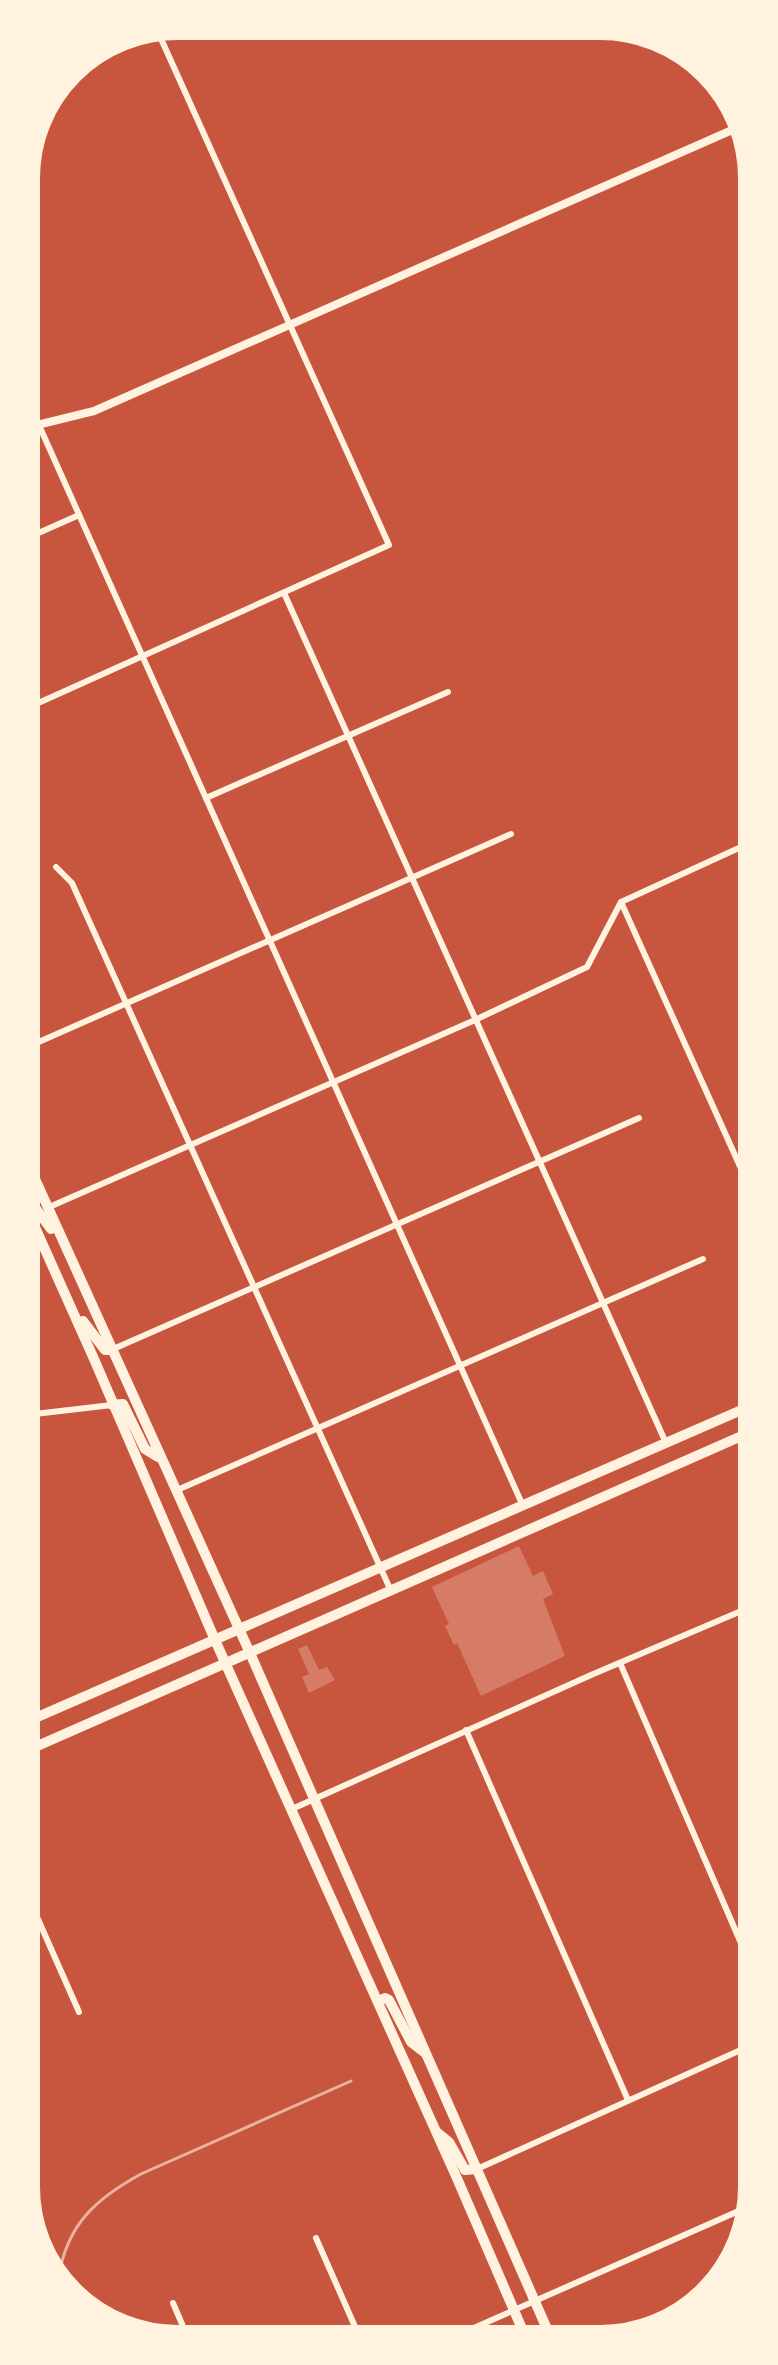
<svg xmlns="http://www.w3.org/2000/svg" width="778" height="2365" viewBox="0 0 778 2365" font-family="'Source Sans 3',sans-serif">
  <rect width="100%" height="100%" fill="#c8553d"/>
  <!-- building -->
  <g fill="#d67c66">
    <path d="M 519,1546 L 533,1576 L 543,1571 L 553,1594 L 543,1599 L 565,1656 L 481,1696 L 457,1643 L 454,1645 L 445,1626 L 449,1624 L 432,1587 Z"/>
    <path d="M 307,1645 L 319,1670 L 327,1667 L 335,1680 L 309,1693 L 302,1677 L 309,1674 L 298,1649 Z"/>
  </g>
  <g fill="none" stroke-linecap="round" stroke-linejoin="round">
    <!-- minor -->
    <g stroke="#fff3e0" stroke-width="6">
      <path d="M 38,423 L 523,1506"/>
      <path d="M 25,539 L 79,515"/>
      <path d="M 284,593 L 666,1443"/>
      <path d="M 25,709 L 389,545 L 158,32"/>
      <path d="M 206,798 L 448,692"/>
      <path d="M 745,845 L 752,861"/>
      <path d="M 56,867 L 72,883 L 391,1591"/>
      <path d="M 621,902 L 752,1193"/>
      <path d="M 25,1048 L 511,834"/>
      <path d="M 47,1208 L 475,1020 L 587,967 L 621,902 L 752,842"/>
      <path d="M 111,1350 L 639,1118"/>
      <path d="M 26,1415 L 112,1405"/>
      <path d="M 175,1491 L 703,1259"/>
      <path d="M 620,1663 L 753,1971"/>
      <path d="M 466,1730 L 628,2100"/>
      <path d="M 292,1809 L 591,1675 L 753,1606"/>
      <path d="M 26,1892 L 79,2012"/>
      <path d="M 477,2169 L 754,2044"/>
      <path d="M 316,2238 L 360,2338"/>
      <path d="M 173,2303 L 188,2338"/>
      <path d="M 451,2338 L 750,2206"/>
    </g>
    <!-- tertiary -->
    <path stroke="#fff3e0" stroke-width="8" d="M 25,428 L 94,411 L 739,127"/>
    <!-- primary -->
    <g stroke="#fff3e0" stroke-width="10">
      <path d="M 26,1159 L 250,1653 L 551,2338"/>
      <path d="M 26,1202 L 34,1206 L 51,1229"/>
      <path d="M 26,1207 L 94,1359 L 215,1640 L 456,2176 L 526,2338"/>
      <path d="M 83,1321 L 105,1350 L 111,1350"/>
      <path d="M 112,1405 L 123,1404 L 145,1449 L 158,1457"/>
      <path d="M 378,2001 L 385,1998 L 389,2000 L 411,2042 L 424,2052"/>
      <path d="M 438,2133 L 449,2142 L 465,2170 L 477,2169"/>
    </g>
    <!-- trunk -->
    <g stroke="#fff3e0" stroke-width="10">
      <path d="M 26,1722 L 753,1405"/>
      <path d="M 26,1751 L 753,1431"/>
    </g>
    <!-- rail -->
    <path stroke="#e9b49f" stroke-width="3" d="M 59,2276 C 67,2224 97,2198 141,2174 L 351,2081"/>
  </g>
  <!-- crop -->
  <path d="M0 0H778V2365H0ZM178 38H600A140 140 0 0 1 740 178V2187A140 140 0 0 1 600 2327H178A140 140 0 0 1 38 2187V178A140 140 0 0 1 178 38Z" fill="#fff3e0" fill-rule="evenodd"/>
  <path fill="none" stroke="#fff3e0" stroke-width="4" d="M178 38H600A140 140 0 0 1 740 178V2187A140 140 0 0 1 600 2327H178A140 140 0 0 1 38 2187V178A140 140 0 0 1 178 38Z"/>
</svg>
